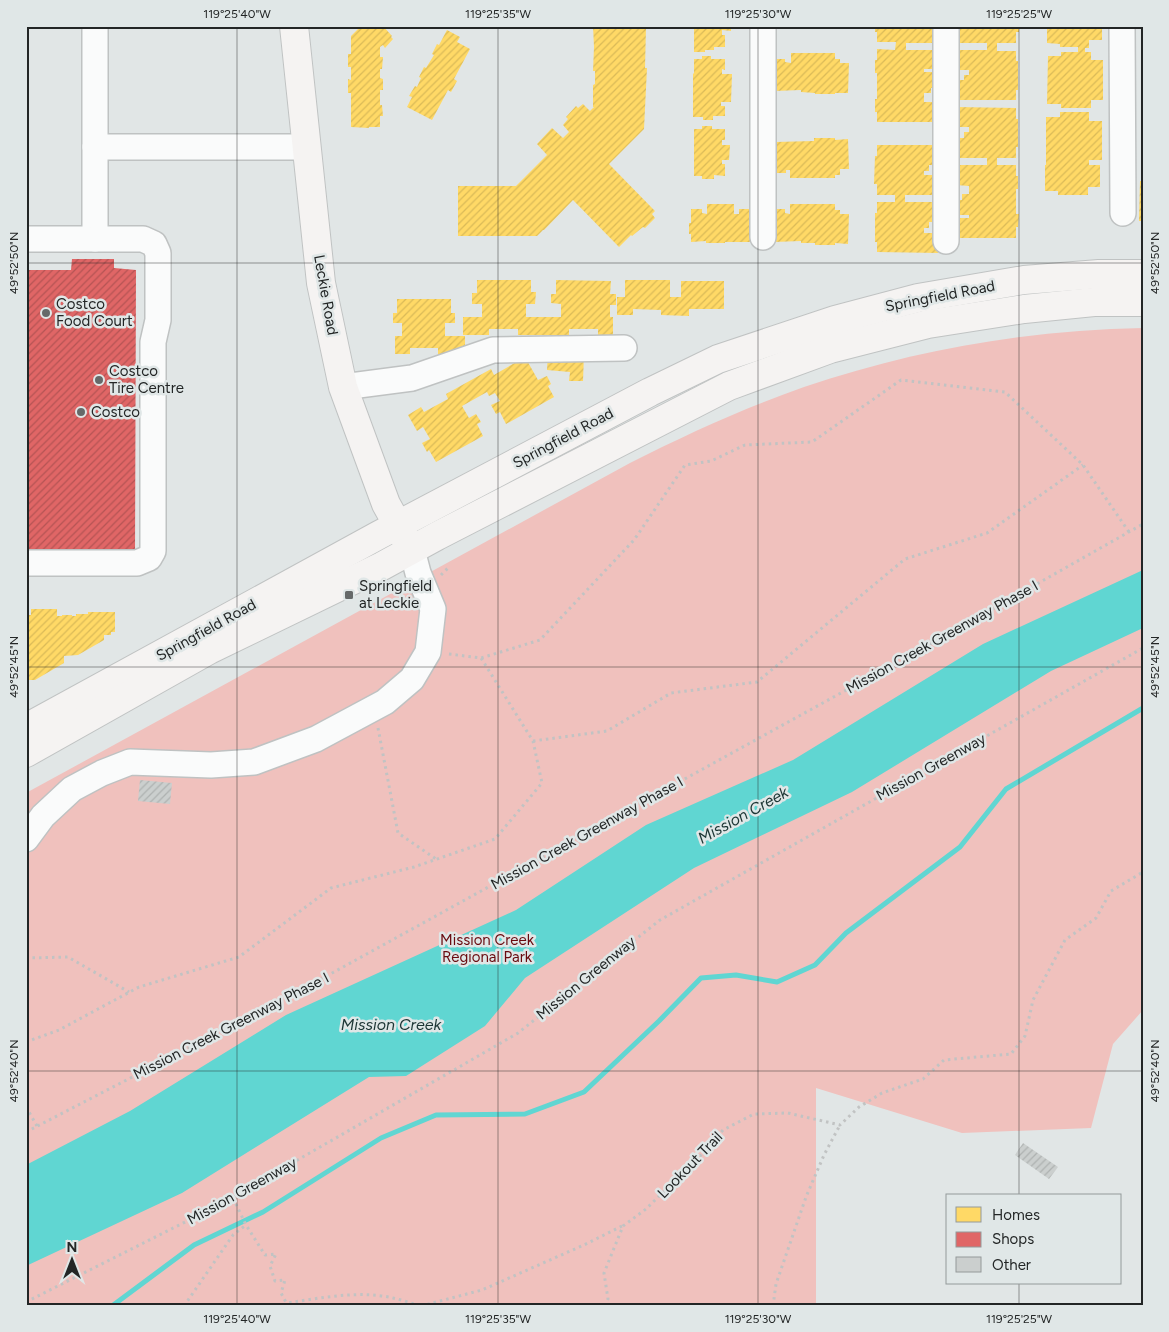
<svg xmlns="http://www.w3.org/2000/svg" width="1169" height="1332" viewBox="0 0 1169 1332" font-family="Figtree,sans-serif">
  <defs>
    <pattern id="homes-hatch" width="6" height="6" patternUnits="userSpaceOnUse" patternTransform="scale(1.25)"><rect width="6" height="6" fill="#ffd966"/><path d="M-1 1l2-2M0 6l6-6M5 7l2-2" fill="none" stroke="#daba58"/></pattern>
    <pattern id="shops-hatch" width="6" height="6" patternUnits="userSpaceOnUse" patternTransform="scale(1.25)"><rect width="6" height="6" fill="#e06666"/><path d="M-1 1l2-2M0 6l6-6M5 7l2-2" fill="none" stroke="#b55454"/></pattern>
    <pattern id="building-hatch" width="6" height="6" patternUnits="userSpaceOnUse" patternTransform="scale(1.25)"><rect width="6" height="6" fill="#cbcfce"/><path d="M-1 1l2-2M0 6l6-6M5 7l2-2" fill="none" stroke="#aeb2b1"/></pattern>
  </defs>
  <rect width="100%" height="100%" fill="#e1e6e6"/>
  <!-- park -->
  <path fill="#f0c1bd" d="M 1143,328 L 1143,1010 L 1113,1044 L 1091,1128 L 962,1133 L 816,1088 L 816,1306 L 26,1306 L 26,793 L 630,463 C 687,434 744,408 804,387 C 913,350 1027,330 1143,328 Z"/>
  <!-- water -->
  <path fill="#60d6d2" d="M 1143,570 L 1143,628 L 1051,671 L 852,792 L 694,868 L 525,978 L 485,1026 L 406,1076 L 369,1077 L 182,1193 L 26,1266 L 26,1165 L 130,1111 L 286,1015 L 516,910 L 646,825 L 793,760 L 983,644 Z"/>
  <!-- homes -->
  <g fill="url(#homes-hatch)">
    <path d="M 361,26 L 383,26 L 392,36 L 391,37 L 393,39 L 385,48 L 383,45 L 380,47 L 380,57 L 383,57 L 382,69 L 380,69 L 380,78 L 383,79 L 383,90 L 380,90 L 380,105 L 382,105 L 383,116 L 380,116 L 380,127 L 369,127 L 369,128 L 351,127 L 351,93 L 348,93 L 348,79 L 351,80 L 351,67 L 348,67 L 348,54 L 351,54 L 351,36 Z"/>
    <path d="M 593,26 L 645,26 L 645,27 L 646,27 L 645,68 L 647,68 L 644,129 L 609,164 L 652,208 L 655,211 L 652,214 L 655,218 L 645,228 L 643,227 L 632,236 L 631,235 L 619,247 L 573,200 L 544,230 L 543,230 L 537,236 L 458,236 L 458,186 L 516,186 L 547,155 L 537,144 L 552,128 L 563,138 L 569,132 L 563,125 L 568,119 L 566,117 L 576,106 L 578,108 L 583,104 L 590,111 L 594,107 L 593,107 L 593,85 L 595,84 L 595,71 L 593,71 L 594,47 Z"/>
    <path d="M 694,26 L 731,26 L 731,31 L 722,30 L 722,35 L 725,35 L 725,47 L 714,47 L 714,50 L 705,50 L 705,52 L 694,52 Z"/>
    <path d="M 875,26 L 938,26 L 938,43 L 906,43 L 906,50 L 938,50 L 938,69 L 924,69 L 924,72 L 940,72 L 940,88 L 931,88 L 931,93 L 924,93 L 924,102 L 938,102 L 938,122 L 877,122 L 877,112 L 875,112 L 875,99 L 877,99 L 877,73 L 875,73 L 875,60 L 877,60 L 877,49 L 895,50 L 896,42 L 877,42 L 877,32 L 875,32 Z"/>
    <path d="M 956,26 L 1019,26 L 1019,32 L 1016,32 L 1016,43 L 997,43 L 997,51 L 1016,51 L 1016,61 L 1018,61 L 1018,90 L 1016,90 L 1016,100 L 956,100 L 956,80 L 964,80 L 964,75 L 969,75 L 969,70 L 955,70 L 955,50 L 987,50 L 987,43 L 956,43 Z"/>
    <path d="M 1047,26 L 1102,26 L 1102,40 L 1089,40 L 1089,48 L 1085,48 L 1085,52 L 1091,52 L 1091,60 L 1103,60 L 1103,100 L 1091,100 L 1091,108 L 1061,108 L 1061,104 L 1047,104 L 1048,56 L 1061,56 L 1061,52 L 1078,52 L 1078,47 L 1060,47 L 1060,44 L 1047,43 Z"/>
    <path d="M 447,30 L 460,37 L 457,42 L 470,49 L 454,79 L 457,81 L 451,92 L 448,90 L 432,120 L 407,107 L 412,97 L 409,96 L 415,86 L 417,87 L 421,78 L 419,77 L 424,67 L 426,68 L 434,55 L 432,54 L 437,44 L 439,45 Z"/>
    <path d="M 791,53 L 835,53 L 835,59 L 840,59 L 840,63 L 849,63 L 848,93 L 835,93 L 835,94 L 815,94 L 815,93 L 801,92 L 801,90 L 774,91 L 775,59 L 785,59 L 785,62 L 791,63 Z"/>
    <path d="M 702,56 L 711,56 L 711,59 L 725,59 L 725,70 L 722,69 L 722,74 L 732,74 L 731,102 L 721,102 L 721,106 L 725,106 L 725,116 L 713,116 L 713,120 L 703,120 L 703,117 L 693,117 L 693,74 L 694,73 L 694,59 L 702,59 Z"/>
    <path d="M 956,107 L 1016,108 L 1016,119 L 1018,119 L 1018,147 L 1016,147 L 1016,158 L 997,158 L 997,165 L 1016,165 L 1016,176 L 1018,176 L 1018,189 L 1016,189 L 1016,214 L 1019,214 L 1018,227 L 1016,227 L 1016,238 L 956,238 L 956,218 L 969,218 L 969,215 L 953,215 L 953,200 L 962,200 L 962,194 L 969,194 L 969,186 L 956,185 L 956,165 L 987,165 L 987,158 L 956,158 L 956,138 L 964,138 L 964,132 L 969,132 L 969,127 L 956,127 Z"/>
    <path d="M 1060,112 L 1089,112 L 1089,121 L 1102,121 L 1102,160 L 1089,160 L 1089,165 L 1100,165 L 1100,187 L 1088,187 L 1088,195 L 1058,195 L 1058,191 L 1045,191 L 1045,165 L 1046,165 L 1046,117 L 1060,117 Z"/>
    <path d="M 702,126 L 712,126 L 712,129 L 725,129 L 725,140 L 722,140 L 722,145 L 730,145 L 729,160 L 722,160 L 722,164 L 725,164 L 725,176 L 714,175 L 714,179 L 702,179 L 702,176 L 694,176 L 694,129 L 702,129 Z"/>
    <path d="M 814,138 L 835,138 L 835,140 L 848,139 L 849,169 L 840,169 L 840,175 L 835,175 L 835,178 L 790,178 L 790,170 L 786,170 L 786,173 L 775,173 L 775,142 L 814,141 Z"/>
    <path d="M 877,145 L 938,145 L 938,165 L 929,165 L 929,171 L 924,171 L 924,175 L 938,175 L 938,195 L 905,195 L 905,202 L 938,202 L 938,222 L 929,222 L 929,228 L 924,228 L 924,233 L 938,233 L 938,253 L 877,252 L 877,242 L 875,242 L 875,213 L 877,213 L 877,202 L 895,202 L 895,195 L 877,195 L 877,184 L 874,184 L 875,156 L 877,156 Z"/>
    <path d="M 1140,181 L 1143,181 L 1143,221 L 1139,221 Z"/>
    <path d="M 707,204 L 734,204 L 734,214 L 739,214 L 739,209 L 750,209 L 750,224 L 753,224 L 756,240 L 750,240 L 750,242 L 725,242 L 725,243 L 706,243 L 706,241 L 691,242 L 691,234 L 689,234 L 689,223 L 691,223 L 691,209 L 702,209 L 702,213 L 707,214 Z"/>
    <path d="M 790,204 L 835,204 L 835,210 L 840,210 L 840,214 L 849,214 L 848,244 L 835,243 L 835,245 L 815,245 L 815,243 L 801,243 L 801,241 L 774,242 L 774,209 L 785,209 L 785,213 L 790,214 Z"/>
    <path d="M 477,280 L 531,280 L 531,292 L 536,292 L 535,304 L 526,304 L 526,317 L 561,317 L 561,304 L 551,303 L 551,294 L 556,294 L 556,280 L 611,281 L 610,294 L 616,294 L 616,305 L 610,305 L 610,317 L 613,317 L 613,336 L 598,336 L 598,329 L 569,329 L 569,335 L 518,335 L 518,329 L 489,329 L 489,335 L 463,335 L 463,317 L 482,317 L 482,304 L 472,304 L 472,293 L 477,293 Z"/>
    <path d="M 625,280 L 670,280 L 670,297 L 681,297 L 681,281 L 724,281 L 724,309 L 689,309 L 689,316 L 661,315 L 661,310 L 633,309 L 633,315 L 617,315 L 617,297 L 625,297 Z"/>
    <path d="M 397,299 L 451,299 L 451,313 L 455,313 L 455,323 L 445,323 L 445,336 L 465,336 L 465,354 L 438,354 L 438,348 L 410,348 L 410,354 L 395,354 L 395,336 L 402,336 L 402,323 L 393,323 L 393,313 L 397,313 Z"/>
    <path d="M 548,352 L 584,354 L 583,381 L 569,381 L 570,372 L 547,370 Z"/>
    <path d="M 525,357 L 538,380 L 547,376 L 551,384 L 548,386 L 554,397 L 506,424 L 500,412 L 496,414 L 491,405 L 500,401 L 495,393 L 489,396 L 487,392 L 462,406 L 469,418 L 476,414 L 481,422 L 477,424 L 483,436 L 436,462 L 429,450 L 427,452 L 422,443 L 430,439 L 423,427 L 417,431 L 408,415 L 421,407 L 424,412 L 448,399 L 446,394 L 491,369 L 494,375 Z"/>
    <path d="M 31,609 L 57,609 L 57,616 L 62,616 L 62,615 L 72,615 L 72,616 L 76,616 L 76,614 L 88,614 L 88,612 L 115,612 L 115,632 L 111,632 L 111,635 L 104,635 L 104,640 L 78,655 L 64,656 L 64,663 L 35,680 L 26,680 L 26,615 L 31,615 Z"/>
  </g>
  <!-- shops -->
  <path fill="url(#shops-hatch)" d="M 72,259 L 114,259 L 114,268 L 136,270 L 135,555 L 26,556 L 26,270 L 71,270 Z"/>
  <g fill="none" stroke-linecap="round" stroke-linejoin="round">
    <!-- stream -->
    <path stroke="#60d6d2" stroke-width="5" d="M 112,1306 L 194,1245 L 263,1212 L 381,1138 L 436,1115 L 525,1114 L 584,1092 L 659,1021 L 701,978 L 736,975 L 777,982 L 815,965 L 846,933 L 960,847 L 1006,789 L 1143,708"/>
  </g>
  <!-- building -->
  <g fill="url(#building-hatch)">
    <path d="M 140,780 L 172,783 L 170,804 L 138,801 Z"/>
    <path d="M 1023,1143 L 1058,1167 L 1049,1179 L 1015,1155 Z"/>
  </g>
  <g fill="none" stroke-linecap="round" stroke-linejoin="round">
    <defs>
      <g id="minor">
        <path d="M 763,26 L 763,237"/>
        <path d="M 946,26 L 946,241"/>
        <path d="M 1122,26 L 1123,213"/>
        <path d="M 95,147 L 307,147"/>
        <path d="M 26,239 L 95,239 L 95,26"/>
        <path d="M 343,387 L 412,378 L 493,350 L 624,348"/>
        <path d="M 26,563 L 137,563 L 149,558 L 153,551 L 153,342 L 158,320 L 158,253 L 154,244 L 143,239 L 95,239"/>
        <path d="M 26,839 L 43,816 L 72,789 L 102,773 L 130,762 L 211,765 L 254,762 L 316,739 L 385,702 L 412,679 L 428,652 L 433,609 L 418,573 L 412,550"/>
      </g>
      <g id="major">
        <path d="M 294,26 L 321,283 L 343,387 L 386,504 L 406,540"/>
        <path d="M 26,728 L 379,535 L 650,392 L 718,359 L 835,320 L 918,298 L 1024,280 L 1099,274 L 1143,274"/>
        <path d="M 26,753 L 209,650 L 382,566 L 437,536 L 729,386 L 830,349 L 928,324 L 1024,309 L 1094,302 L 1143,302"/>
      </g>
    </defs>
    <!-- minor casing -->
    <use href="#minor" stroke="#bfc2c2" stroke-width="28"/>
    <!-- major casing -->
    <use href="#major" stroke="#c0c3c3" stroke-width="30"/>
    <!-- path -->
    <g stroke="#c1c3c3" stroke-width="3" stroke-dasharray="2.5 4" stroke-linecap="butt">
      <path d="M 441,575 L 448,568"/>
      <path d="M 449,654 L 481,658 L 540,640 L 634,540 L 685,465 L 711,461 L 745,445 L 812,442 L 901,380 L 1005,392 L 1083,465 L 1129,532"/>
      <path d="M 378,728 L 398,833 L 436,859"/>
      <path d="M 533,741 L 607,731 L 671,693 L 757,682 L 905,559 L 987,533 L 1083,465"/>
      <path d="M 26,958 L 68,957 L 129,992"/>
      <path d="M 26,1042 L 59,1030 L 139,987 L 239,957 L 331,888 L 414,867 L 495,839 L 542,783 L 533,741 L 481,658"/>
      <path d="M 26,1107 L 37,1126"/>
      <path d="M 26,1132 L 314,983 L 959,628 L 1143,524"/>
      <path d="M 233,1198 L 246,1225 L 265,1255 L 276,1254 L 270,1266 L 275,1281 L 285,1280 L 281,1293 L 288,1306"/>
      <path d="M 26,1302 L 223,1203 L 518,1033 L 660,920 L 1143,648"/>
      <path d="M 184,1306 L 233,1235 L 246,1225"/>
      <path d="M 284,1306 L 287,1303 C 321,1298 359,1290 393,1298 C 402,1300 411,1303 420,1306"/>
      <path d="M 421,1306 L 482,1290 L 584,1245 L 622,1226"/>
      <path d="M 605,1306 L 608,1299 L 604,1273 L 623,1226 L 646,1209 L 701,1155 L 723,1130 L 754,1114 L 788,1113 L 840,1125 L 859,1107 L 882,1093 L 923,1079 L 944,1060 L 1011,1054 L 1025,1036 L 1033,1000 L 1065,940 L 1096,918 L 1111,891 L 1143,872"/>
      <path d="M 773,1306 L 776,1284 L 806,1197 L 824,1155 L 840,1125"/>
    </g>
    <!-- minor -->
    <use href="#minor" stroke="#fafbfb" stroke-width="25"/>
    <!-- major -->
    <use href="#major" stroke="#f5f3f2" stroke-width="28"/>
  </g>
  <!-- ticks -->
  <path fill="none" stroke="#232626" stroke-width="1" stroke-opacity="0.45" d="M 237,26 L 237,1306M 498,26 L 498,1306M 758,26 L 758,1306M 1019,26 L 1019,1196M 26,263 L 1143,263M 26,667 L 1143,667M 26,1071 L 1143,1071M 1019,1283 L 1019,1306"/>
  <!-- markers -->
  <g fill="#666969" stroke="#e0e7e7" stroke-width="2">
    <circle cx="46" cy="313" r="5"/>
    <circle cx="99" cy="380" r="5"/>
    <circle cx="81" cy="412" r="5"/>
    <rect x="344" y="590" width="10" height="10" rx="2.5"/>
  </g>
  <g text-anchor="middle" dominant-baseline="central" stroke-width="5" stroke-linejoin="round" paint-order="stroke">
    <!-- street labels -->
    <g font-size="15" fill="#232626" stroke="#e0e7e7">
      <text transform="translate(326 295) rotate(80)">Leckie Road</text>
      <text transform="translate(940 296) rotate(-11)">Springfield Road</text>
      <text transform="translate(563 438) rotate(-28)">Springfield Road</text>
      <text transform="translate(206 630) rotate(-29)">Springfield Road</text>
      <text transform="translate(942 637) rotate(-29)">Mission Creek Greenway Phase I</text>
      <text transform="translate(931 767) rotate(-29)">Mission Greenway</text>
      <text transform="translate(587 833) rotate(-29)">Mission Creek Greenway Phase I</text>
      <text transform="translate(586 978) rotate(-39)">Mission Greenway</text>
      <text transform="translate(231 1026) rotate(-27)">Mission Creek Greenway Phase I</text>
      <text transform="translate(690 1165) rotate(-46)">Lookout Trail</text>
      <text transform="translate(242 1191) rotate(-29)">Mission Greenway</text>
    </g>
    <!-- poi labels -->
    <g font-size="15" fill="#232626" stroke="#e0e7e7" text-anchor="start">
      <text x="56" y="304">Costco<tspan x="56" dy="17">Food Court</tspan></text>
      <text x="109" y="371">Costco<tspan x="109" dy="17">Tire Centre</tspan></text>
      <text x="91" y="412">Costco</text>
      <text x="359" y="586">Springfield<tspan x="359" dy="17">at Leckie</tspan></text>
    </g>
    <!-- park labels -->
    <g font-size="15" fill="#690a0f" stroke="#e0e7e7">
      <text x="487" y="940">Mission Creek<tspan x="487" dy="17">Regional Park</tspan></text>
    </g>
    <!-- water labels -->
    <g font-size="16" font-style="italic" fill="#1c3534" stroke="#e0e7e7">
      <text transform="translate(743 815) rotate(-29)">Mission Creek</text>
      <text x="391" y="1024">Mission Creek</text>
    </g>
  </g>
  <!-- border -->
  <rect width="1169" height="1332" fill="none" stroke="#e0e7e7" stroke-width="55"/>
  <!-- legend -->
  <rect x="946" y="1194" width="175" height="90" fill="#e0e7e7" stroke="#949a9a"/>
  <rect x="956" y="1207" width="25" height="15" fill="#ffd966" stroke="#949a9a"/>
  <text x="992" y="1220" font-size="15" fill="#232626">Homes</text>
  <rect x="956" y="1232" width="25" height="15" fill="#e06666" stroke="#949a9a"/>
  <text x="992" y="1244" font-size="15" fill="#232626">Shops</text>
  <rect x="956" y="1257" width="25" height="15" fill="#cbcfce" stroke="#949a9a"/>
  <text x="992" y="1270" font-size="15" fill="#232626">Other</text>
  <!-- north arrow -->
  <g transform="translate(72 1260)" stroke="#e0e7e7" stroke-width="4" paint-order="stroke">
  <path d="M0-4L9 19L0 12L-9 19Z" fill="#232626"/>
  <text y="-8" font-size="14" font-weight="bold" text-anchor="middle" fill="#232626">N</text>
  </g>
  <rect x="28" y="28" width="1114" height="1276" fill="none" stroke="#232626" stroke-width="2"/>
  <g font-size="12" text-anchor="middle" fill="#232626">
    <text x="237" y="18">119°25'40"W</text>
    <text x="498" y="18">119°25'35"W</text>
    <text x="758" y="18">119°25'30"W</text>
    <text x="1019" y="18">119°25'25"W</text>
    <text transform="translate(14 263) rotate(-90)" y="4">49°52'50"N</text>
    <text transform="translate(1155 263) rotate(-90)" y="4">49°52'50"N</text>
    <text transform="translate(14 667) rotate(-90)" y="4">49°52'45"N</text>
    <text transform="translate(1155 667) rotate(-90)" y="4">49°52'45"N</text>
    <text transform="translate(14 1071) rotate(-90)" y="4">49°52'40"N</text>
    <text transform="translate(1155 1071) rotate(-90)" y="4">49°52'40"N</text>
    <text x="237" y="1323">119°25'40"W</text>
    <text x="498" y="1323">119°25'35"W</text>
    <text x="758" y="1323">119°25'30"W</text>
    <text x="1019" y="1323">119°25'25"W</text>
  </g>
</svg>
